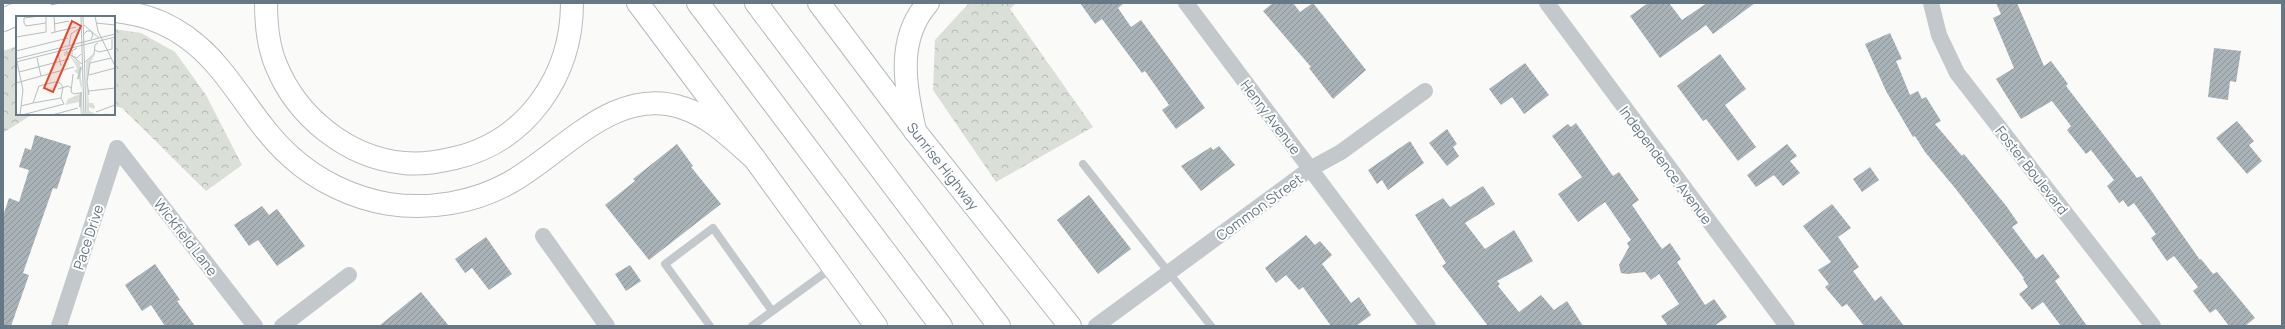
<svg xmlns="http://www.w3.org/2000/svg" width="2285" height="329" viewBox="0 0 2285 329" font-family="Manrope,sans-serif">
  <defs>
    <pattern id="forest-crowns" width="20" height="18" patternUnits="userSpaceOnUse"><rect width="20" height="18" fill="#dadfd7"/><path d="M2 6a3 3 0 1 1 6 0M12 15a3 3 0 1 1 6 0" fill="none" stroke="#b4bab4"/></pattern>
    <pattern id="building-hatch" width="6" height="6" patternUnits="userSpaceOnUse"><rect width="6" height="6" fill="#a8b2b7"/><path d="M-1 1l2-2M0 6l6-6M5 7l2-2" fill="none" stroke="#8c969a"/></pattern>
  </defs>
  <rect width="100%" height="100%" fill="#fafaf8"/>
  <!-- forest -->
  <g fill="url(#forest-crowns)">
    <path d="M 969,3 L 1016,3 L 1010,9 L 1093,127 L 996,182 L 933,90 L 935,40 Z"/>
    <path d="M 114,29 L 141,33 L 175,52 L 206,95 L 242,165 L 206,191 L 122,108 L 114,106 Z"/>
    <path d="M 17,46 L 17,114 L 33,114 L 3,133 L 3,51 Z"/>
  </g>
  <!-- building -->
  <g fill="url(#building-hatch)">
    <path d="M 1080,3 L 1124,3 L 1118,8 L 1131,27 L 1141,20 L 1205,108 L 1176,129 L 1162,110 L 1169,105 L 1145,71 L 1142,73 L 1102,19 L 1095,24 Z"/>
    <path d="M 1273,3 L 1293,3 L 1300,12 L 1313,3 L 1366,70 L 1333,99 L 1309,68 L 1311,67 L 1263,11 Z"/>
    <path d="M 1648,3 L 1669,3 L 1682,20 L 1707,3 L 1755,3 L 1713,34 L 1706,25 L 1660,58 L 1630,16 Z"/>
    <path d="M 1996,3 L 2017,3 L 2044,66 L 2051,61 L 2068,84 L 2066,86 L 2137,178 L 2141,176 L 2200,260 L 2201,259 L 2213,274 L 2217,272 L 2255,318 L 2245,326 L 2229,326 L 2216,309 L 2210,313 L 2193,291 L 2198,287 L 2174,256 L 2167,261 L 2151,238 L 2156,234 L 2134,203 L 2128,207 L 2123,200 L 2119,203 L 2107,186 L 2114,180 L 2091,150 L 2086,154 L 2067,130 L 2071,126 L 2052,101 L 2021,119 L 1996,79 L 2014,68 L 1993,18 L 2001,14 Z"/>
    <path d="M 1890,33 L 1902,59 L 1896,61 L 1910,95 L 1918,91 L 1922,99 L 1926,97 L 1941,121 L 1935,124 L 1962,156 L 1964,154 L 2007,207 L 2018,223 L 2012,227 L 2036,259 L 2043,254 L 2060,277 L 2055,281 L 2087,326 L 2061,326 L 2043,302 L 2032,310 L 2019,294 L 2028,287 L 2023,279 L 2024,278 L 1955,188 L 1925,152 L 1915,136 L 1913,137 L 1886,91 L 1865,44 Z"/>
    <path d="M 2214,48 L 2241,51 L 2236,82 L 2230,81 L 2228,100 L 2208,97 Z"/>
    <path d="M 1720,54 L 1746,89 L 1725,105 L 1756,147 L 1738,161 L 1706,119 L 1703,121 L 1677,86 Z"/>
    <path d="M 1525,63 L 1549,95 L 1524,114 L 1512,97 L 1501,105 L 1489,89 Z"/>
    <path d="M 2237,121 L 2254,141 L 2249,145 L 2262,161 L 2247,174 L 2216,138 Z"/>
    <path d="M 1576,123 L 1613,176 L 1619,172 L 1639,200 L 1632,205 L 1662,249 L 1670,243 L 1681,259 L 1677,262 L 1705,305 L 1714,299 L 1727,317 L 1714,326 L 1668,326 L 1661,316 L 1679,304 L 1659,274 L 1651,280 L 1645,272 L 1627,274 L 1621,273 L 1619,265 L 1629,247 L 1627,243 L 1631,240 L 1605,202 L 1578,222 L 1558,194 L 1582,177 L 1552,136 L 1568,124 L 1571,127 Z"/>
    <path d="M 1447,129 L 1457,144 L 1453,147 L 1459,156 L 1447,166 L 1429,143 Z"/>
    <path d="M 35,135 L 71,146 L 57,189 L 53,188 L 23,273 L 29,275 L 11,326 L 3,326 L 3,216 L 9,198 L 19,202 L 29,170 L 19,167 L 25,148 L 31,150 Z"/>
    <path d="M 1410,141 L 1424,163 L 1388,190 L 1382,180 L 1377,184 L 1368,170 Z"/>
    <path d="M 677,144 L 693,166 L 691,167 L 721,204 L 649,260 L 605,205 L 635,181 L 633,179 Z"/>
    <path d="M 1787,144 L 1797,156 L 1790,161 L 1800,173 L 1783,186 L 1774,175 L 1756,187 L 1747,175 Z"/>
    <path d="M 1219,146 L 1235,165 L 1201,191 L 1181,166 L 1211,147 L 1213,150 Z"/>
    <path d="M 1870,167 L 1879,180 L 1862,192 L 1853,179 Z"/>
    <path d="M 1483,186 L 1495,204 L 1465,223 L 1485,249 L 1514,230 L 1533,261 L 1497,281 L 1500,284 L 1498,286 L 1519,312 L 1541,295 L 1554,310 L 1567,301 L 1583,326 L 1488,326 L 1442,266 L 1446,263 L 1415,215 L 1443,198 L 1450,207 Z"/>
    <path d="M 1089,195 L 1131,249 L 1098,274 L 1057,220 Z"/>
    <path d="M 1832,204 L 1851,228 L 1838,237 L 1859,267 L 1853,271 L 1875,301 L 1881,296 L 1904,326 L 1864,326 L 1847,304 L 1842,307 L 1825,287 L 1829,284 L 1818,270 L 1831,262 L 1803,226 Z"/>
    <path d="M 262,206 L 269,215 L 277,209 L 305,246 L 277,266 L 258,240 L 249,246 L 234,225 Z"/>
    <path d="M 1306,235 L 1315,245 L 1320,241 L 1332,255 L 1322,264 L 1351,303 L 1359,297 L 1371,315 L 1356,326 L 1331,326 L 1303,287 L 1299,290 L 1286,275 L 1276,283 L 1265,268 Z"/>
    <path d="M 486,237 L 512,274 L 489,290 L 472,268 L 465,273 L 455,259 Z"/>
    <path d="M 155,264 L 180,300 L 177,301 L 195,326 L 165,326 L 151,305 L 142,311 L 125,285 Z"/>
    <path d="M 630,265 L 641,281 L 626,291 L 615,274 Z"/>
    <path d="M 421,292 L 449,326 L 379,326 Z"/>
  </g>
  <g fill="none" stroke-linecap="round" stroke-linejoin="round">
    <defs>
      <g id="secondary">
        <path d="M 638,3 L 754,158 L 876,326"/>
        <path d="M 819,3 L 915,131 L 1070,326"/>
      </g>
      <g id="primary">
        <path d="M 266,3 C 266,24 268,46 276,65 C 297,117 348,158 404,163 C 421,165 438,162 455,158 C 527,141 572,76 572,3"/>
        <path d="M 50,17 C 118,0 176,15 220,69 C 244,98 262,131 290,156 C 317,181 353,198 389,204 C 429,210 473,203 509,183 C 562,154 615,84 683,108 C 711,117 732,139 754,158"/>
        <path d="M 3,20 L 40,3"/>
        <path d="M 915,131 C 906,88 895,40 928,3"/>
      </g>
      <g id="highway">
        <path d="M 698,3 L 941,326"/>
        <path d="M 756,3 L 999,326"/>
      </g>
    </defs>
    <!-- secondary casing -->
    <use href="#secondary" stroke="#b3babf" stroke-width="24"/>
    <!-- primary casing -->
    <use href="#primary" stroke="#b5bbbe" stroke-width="24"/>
    <!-- highway casing -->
    <use href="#highway" stroke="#b4babd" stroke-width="24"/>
    <!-- lane -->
    <g stroke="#c3c8cc" stroke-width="8">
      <path d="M 1083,164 L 1211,326"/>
      <path d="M 710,326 L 665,264 L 713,228 L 772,311"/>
      <path d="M 752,326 L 833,267"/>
    </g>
    <!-- street -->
    <g stroke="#c3c8cc" stroke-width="16">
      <path d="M 1186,3 L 1428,326"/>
      <path d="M 1547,3 L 1787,326"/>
      <path d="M 1931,3 L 1939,35 L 1957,73 L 2153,326"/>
      <path d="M 117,148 L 255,326"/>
      <path d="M 543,236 L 607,326"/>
      <path d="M 59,326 L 117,148"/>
      <path d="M 282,326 L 349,275"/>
      <path d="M 1096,326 L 1310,169 L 1341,152 L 1425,91"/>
    </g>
    <!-- secondary -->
    <use href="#secondary" stroke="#fff" stroke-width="22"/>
    <!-- primary -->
    <use href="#primary" stroke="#fff" stroke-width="22"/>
    <!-- highway -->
    <use href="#highway" stroke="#fff" stroke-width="22"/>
  </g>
  <g text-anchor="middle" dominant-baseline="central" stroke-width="4" stroke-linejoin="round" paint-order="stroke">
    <!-- street labels -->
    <g font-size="14" fill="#657883" stroke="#fff">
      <text transform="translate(1271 117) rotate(53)">Henry Avenue</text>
      <text transform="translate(1666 165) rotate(53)">Independence Avenue</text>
      <text transform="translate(943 166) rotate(52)">Sunrise Highway</text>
      <text transform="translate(2032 170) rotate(52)">Foster Boulevard</text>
      <text transform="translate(1259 207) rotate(-36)">Common Street</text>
      <text transform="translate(88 237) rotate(-72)">Pace Drive</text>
      <text transform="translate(186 237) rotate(52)">Wickfield Lane</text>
    </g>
  </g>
  <!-- overview -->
  <g transform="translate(16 16)">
    <rect width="99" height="99" fill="#fafaf8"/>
    <path d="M 48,36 L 53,36 L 57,43 L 64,47 L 65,62 L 66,69 L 65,73 L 62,58 L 58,55 L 61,53 L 59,48 L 53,39 L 48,40 ZM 80,37 L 74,47 L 71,66 L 73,87 L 77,87 L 79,91 L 78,93 L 73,91 L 73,95 L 82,99 L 92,97 L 88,99 L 71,99 L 70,46 ZM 66,77 L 67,99 L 65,99 L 63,86 L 49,89 L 52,83 Z" fill="#dadfd7"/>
    <path fill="none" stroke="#bbc7cb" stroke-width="2" d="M 62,63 L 65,51M 64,91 L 65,76"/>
    <path fill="none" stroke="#b5bec2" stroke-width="1" d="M 38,0 L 39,16M 65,0 L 68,99M 67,0 L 70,99M 79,0 L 82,15 L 99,50M 8,7 L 10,10 L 30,7M 8,7 L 8,2 L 24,0M 80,7 L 99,9M 38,8 L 53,5M 68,9 L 83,22M 35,17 L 60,11M 68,18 L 71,15 L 75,15 L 77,19 L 75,23M 0,21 L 30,16 L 30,0M 53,29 L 55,18 L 64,12M 61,32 L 56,35 L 56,40 L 61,42 L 65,38M 79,34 L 83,36 L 96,33 L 96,23M 0,35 L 52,22M 50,35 L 66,48M 42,37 L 45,50M 21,42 L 25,60M 0,43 L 99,18M 0,46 L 99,21M 1,46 L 7,74 L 4,99M 69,46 L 78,38 L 79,29 L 82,27M 3,56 L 53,43M 57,58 L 55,76 L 58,78 L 64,77M 73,59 L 99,52M 0,67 L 58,51M 42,73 L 52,70 L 55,72M 73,75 L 99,72M 73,79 L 71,66 L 74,47 L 95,42M 5,90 L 17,87 L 23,70 L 39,66 L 44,67 L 47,71 L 45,82M 80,96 L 99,89M 6,99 L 48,88 L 45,82 L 17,87M 36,99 L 62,92"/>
    <path fill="#e44a2e" fill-opacity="0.15" stroke="#e44a2e" stroke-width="2" d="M 56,5 L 65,10 L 37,76 L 28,72 Z"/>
    <rect width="99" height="99" fill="none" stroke="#657883" stroke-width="2"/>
  </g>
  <!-- border -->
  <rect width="2285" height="329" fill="none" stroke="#657883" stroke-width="8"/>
</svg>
